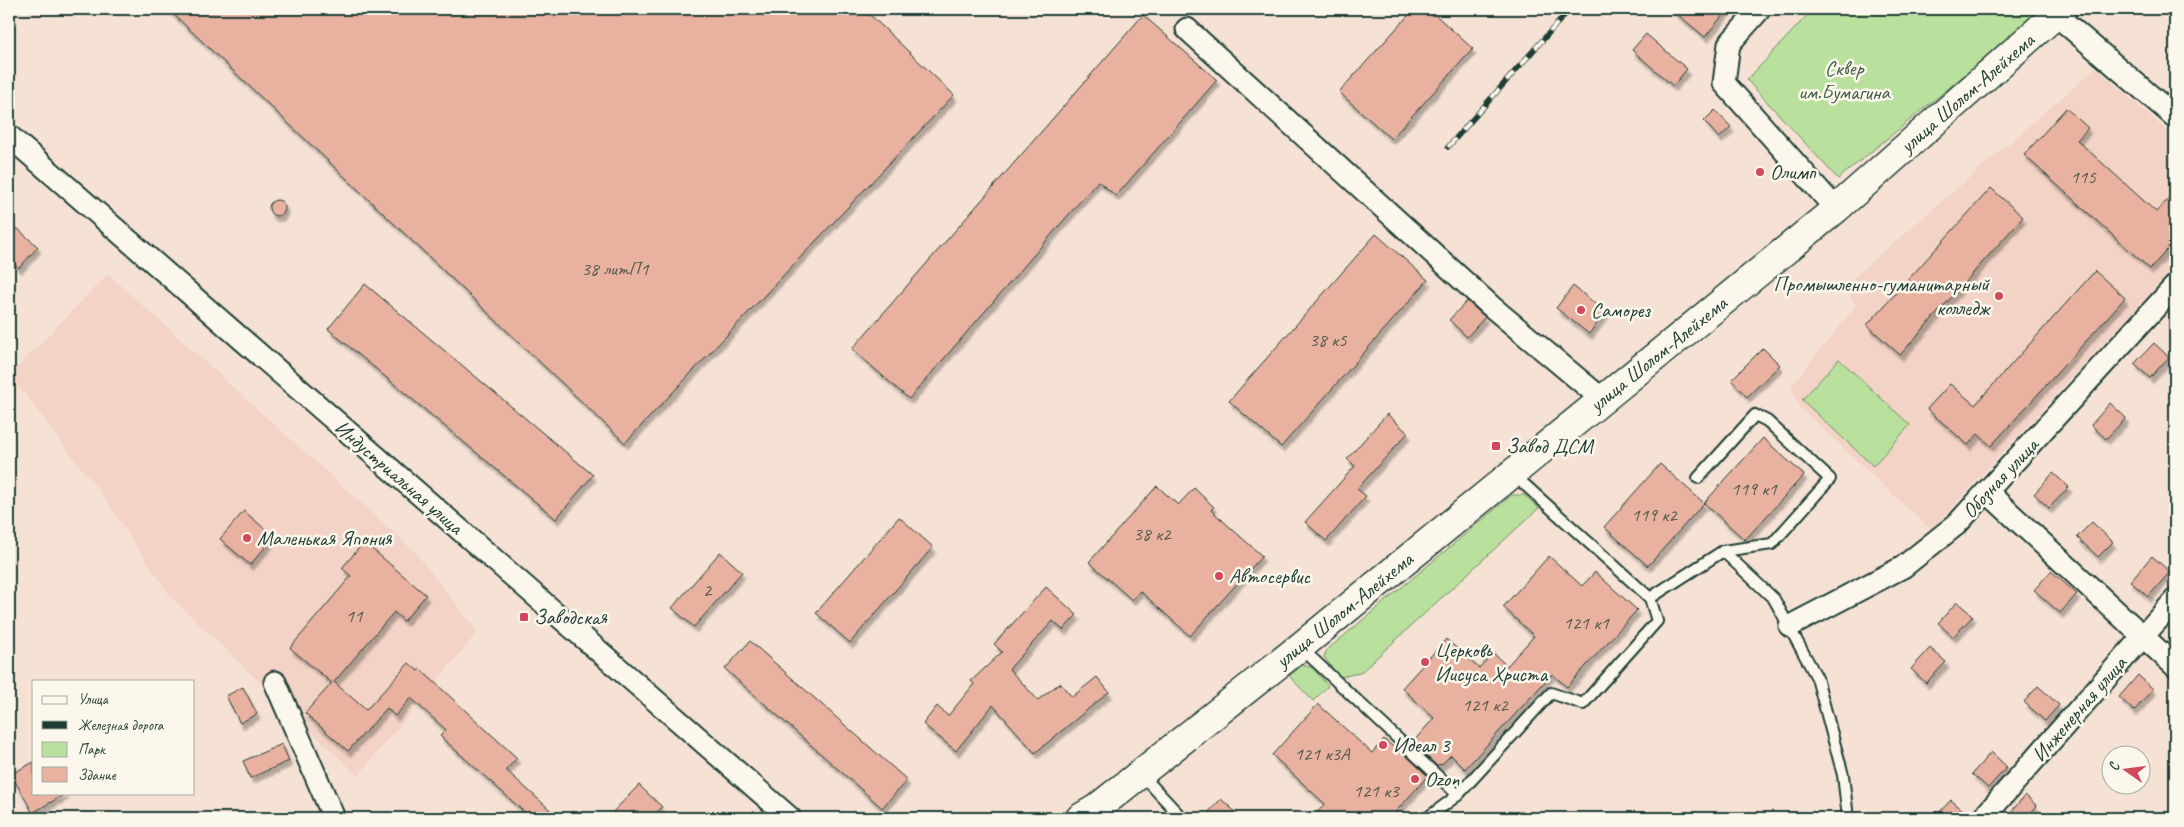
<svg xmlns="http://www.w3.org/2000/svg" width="2184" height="827" viewBox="0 0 2184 827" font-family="Caveat,sans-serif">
  <defs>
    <filter id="shadow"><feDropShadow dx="3" dy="5.5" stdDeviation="1" flood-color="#0004"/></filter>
  </defs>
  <rect width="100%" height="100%" fill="#f6e2d5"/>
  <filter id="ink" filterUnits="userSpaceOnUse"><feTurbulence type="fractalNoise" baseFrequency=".02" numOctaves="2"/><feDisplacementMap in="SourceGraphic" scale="10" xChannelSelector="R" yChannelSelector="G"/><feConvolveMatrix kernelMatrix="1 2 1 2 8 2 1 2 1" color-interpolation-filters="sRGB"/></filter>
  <g filter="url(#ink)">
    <!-- built -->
    <g fill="#f2d3c5">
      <path d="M 2096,68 L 2175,138 L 2175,266 L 1931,530 L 1800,408 L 1791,386 L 1856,306 L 1844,286 Z"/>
      <path d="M 108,274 L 414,551 L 478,632 L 358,776 L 171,597 L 102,495 L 10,375 Z"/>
    </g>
    <!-- green -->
    <g fill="#b9e09c" stroke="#6c8e68">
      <path d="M 1813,9 L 2045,9 L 1838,179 L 1747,80 Z"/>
      <path d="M 1839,359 L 1910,425 L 1873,466 L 1802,400 Z"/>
      <path d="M 1512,495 L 1524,495 L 1539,508 L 1360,673 L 1339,677 L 1324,657 L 1327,650 Z"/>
      <path d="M 1303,665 L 1313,668 L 1328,686 L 1313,701 L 1289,676 Z"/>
    </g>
    <!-- building -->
    <g fill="#e9b19f" stroke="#1f3d34" filter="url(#shadow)">
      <path d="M 168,9 L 864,9 L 954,95 L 625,443 Z"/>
      <path d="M 1414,9 L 1429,9 L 1473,49 L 1391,139 L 1339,92 Z"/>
      <path d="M 1671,9 L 1728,9 L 1705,37 Z"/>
      <path d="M 1143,15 L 1217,80 L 1116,196 L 1098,181 L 909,399 L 852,349 Z"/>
      <path d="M 1646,34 L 1687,69 L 1673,86 L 1632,50 Z"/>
      <path d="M 2066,108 L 2088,128 L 2077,140 L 2156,212 L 2175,192 L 2175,241 L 2150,269 L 2024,155 Z"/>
      <path d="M 1715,110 L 1731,127 L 1719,138 L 1704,121 Z"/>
      <path d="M 1991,188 L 2023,217 L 1900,355 L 1867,325 Z"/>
      <circle cx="277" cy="208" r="8"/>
      <path d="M 17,228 L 38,247 L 19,268 L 9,260 L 9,237 Z"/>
      <path d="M 1376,234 L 1428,280 L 1281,447 L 1229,401 Z"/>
      <path d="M 2095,271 L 2125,298 L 1991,446 L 1978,434 L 1968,445 L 1927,409 L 1950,384 L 1975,405 Z"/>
      <path d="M 365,284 L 593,475 L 556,519 L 328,329 Z"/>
      <path d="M 1573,286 L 1606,312 L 1589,334 L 1556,308 Z"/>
      <path d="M 1467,301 L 1485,317 L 1467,337 L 1449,320 Z"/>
      <path d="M 2154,343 L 2169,357 L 2150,378 L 2134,364 Z"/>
      <path d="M 1763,348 L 1780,365 L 1747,397 L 1731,380 Z"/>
      <path d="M 2110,403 L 2126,418 L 2106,439 L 2091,425 Z"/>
      <path d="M 1387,414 L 1408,433 L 1357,489 L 1366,496 L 1326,541 L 1305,522 L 1355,466 L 1347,459 Z"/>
      <path d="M 1763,438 L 1804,475 L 1745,540 L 1704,503 Z"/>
      <path d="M 1660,464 L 1704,503 L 1648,566 L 1604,527 Z"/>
      <path d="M 2053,473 L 2069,487 L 2049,508 L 2034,494 Z"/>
      <path d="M 1157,486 L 1178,505 L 1194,488 L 1214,507 L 1211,510 L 1262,556 L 1190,636 L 1140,591 L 1132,600 L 1089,562 Z"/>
      <path d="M 244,511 L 274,537 L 250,565 L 220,539 Z"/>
      <path d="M 899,517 L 933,547 L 850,643 L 816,613 Z"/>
      <path d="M 2092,522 L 2113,542 L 2098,557 L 2077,537 Z"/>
      <path d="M 364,542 L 426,595 L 404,621 L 394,612 L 334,682 L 366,710 L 409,663 L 418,671 L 420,669 L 517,758 L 506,770 L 559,818 L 531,818 L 440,736 L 446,730 L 411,698 L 395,716 L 387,708 L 348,751 L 305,713 L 332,683 L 290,648 L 351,576 L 342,568 Z"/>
      <path d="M 720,552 L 742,572 L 694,627 L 672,608 Z"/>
      <path d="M 1549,556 L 1582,586 L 1595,572 L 1637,610 L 1567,687 L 1552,674 L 1465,769 L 1451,755 L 1441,765 L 1439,764 L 1437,766 L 1412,743 L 1434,718 L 1402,688 L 1446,639 L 1479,668 L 1493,653 L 1507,666 L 1534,636 L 1503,607 Z"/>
      <path d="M 2152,556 L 2170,572 L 2148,597 L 2130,581 Z"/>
      <path d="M 2051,571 L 2077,594 L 2060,613 L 2034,590 Z"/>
      <path d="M 1046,587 L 1077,615 L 1063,630 L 1053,621 L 1009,669 L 1038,700 L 1060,683 L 1072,697 L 1097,677 L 1109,692 L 1035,753 L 993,705 L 956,751 L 923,724 L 937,706 L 948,716 L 974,684 L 971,681 L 1002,652 L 994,644 Z"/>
      <path d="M 1957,602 L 1973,616 L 1953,637 L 1938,623 Z"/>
      <path d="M 750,641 L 907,780 L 882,808 L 725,669 Z"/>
      <path d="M 1930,648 L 1946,662 L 1926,683 L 1911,669 Z"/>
      <path d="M 2138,675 L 2153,689 L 2134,711 L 2119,697 Z"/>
      <path d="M 2038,686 L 2059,705 L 2045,721 L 2024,702 Z"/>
      <path d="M 243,687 L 257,714 L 240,723 L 226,696 Z"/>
      <path d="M 1318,704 L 1372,753 L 1384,739 L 1398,751 L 1399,749 L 1428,776 L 1390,818 L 1312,818 L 1325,804 L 1272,755 Z"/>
      <path d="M 282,744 L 289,761 L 250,778 L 243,761 Z"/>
      <path d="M 1991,752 L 2007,767 L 1988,788 L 1972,774 Z"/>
      <path d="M 34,762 L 34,793 L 67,793 L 34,812 L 34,815 L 11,774 Z"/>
      <path d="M 639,785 L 662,807 L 652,818 L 607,818 Z"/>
      <path d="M 2025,795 L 2037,806 L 2026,818 L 2018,818 L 2011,812 Z"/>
      <path d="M 1221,799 L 1242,818 L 1203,818 Z"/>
      <path d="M 1951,800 L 1971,817 L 1971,818 L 1934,818 Z"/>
    </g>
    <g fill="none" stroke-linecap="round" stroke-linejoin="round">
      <defs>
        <g id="lane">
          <path d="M 1723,551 L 1774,599 L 1817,678 L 1843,775 L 1848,818"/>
          <path d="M 1650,598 L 1723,551 L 1772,544 L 1830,479 L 1767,421 L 1755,415 L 1698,478"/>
          <path d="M 1300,647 L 1458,795 L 1551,693 L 1583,704 L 1657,621 L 1650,598 L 1514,475"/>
          <path d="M 1142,775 L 1182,818"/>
          <path d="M 1427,818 L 1458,795"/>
        </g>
        <g id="street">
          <path d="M 1760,9 L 1729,44 L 1724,83 L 1836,209"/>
          <path d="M 2056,15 L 2175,117"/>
          <path d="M 1187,29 L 1492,307 L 1602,399"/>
          <path d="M 9,136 L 790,818"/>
          <path d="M 1987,492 L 2175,666"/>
          <path d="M 1790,626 L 1903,567 L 1957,524 L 2175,286"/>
          <path d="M 275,682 L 334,818"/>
          <path d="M 1983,818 L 2175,600"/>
        </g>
        <path id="primary" d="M 1080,818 L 1097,808 L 1300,647 L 1836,209 L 2062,9"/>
      </defs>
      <!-- lane casing -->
      <use href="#lane" stroke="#1f3d34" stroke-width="14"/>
      <!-- street casing -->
      <use href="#street" stroke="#1f3d34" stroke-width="25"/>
      <!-- primary casing -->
      <use href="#primary" stroke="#1f3d34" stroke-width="31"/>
      <!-- lane -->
      <use href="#lane" stroke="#fbf7ec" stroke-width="10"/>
      <!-- street -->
      <use href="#street" stroke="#fbf7ec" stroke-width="21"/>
      <!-- primary -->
      <use href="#primary" stroke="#fbf7ec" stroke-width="28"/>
      <defs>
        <path id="rail" d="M 1448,147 L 1570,9"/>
      </defs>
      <!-- rail casing -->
      <use href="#rail" stroke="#1f3d34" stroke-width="5.5"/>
      <!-- rail -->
      <use href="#rail" stroke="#fbf7ec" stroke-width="4" stroke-dasharray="11" stroke-linecap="butt"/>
    </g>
  </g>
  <!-- markers -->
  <g fill="#d1495b" stroke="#fbf7ec" stroke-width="2">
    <circle cx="1760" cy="172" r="5"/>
    <circle cx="1999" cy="296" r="5"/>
    <circle cx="1581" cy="310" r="5"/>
    <rect x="1491" y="441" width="10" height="10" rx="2.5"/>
    <circle cx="247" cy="538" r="5"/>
    <circle cx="1219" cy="576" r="5"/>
    <rect x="519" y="612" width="10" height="10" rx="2.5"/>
    <circle cx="1425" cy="662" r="5"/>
    <circle cx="1383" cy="745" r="5"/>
    <circle cx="1415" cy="779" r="5"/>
  </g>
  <g text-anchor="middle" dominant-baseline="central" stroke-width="5" stroke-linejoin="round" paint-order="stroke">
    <!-- number labels -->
    <g font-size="19" fill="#525a4f">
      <text x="2083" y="177">115</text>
      <text x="615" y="269">38 литП1</text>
      <text x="1328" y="340">38 к5</text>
      <text x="1754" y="489">119 к1</text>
      <text x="1654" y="515">119 к2</text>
      <text x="1152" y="534">38 к2</text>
      <text x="707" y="590">2</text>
      <text x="354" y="616">11</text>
      <text x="1586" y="623">121 к1</text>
      <text x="1485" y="705">121 к2</text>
      <text x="1322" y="754">121 к3А</text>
      <text x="1376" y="791">121 к3</text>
    </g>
    <!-- park labels -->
    <g font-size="21" fill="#3e5e49" stroke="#fbf7ec">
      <text x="1844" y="68">Сквер<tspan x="1844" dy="24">им.Бумагина</tspan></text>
    </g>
    <!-- street labels -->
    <g font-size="21" fill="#1f3d34" stroke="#fbf7ec">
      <text transform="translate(1967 93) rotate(-41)">улица Шолом-Алейхема</text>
      <text transform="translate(1658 354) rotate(-39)">улица Шолом-Алейхема</text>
      <text transform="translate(399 477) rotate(41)">Индустриальная улица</text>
      <text transform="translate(2000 478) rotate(-47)">Обозная улица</text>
      <text transform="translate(1344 610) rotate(-39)">улица Шолом-Алейхема</text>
      <text transform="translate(2079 709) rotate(-49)">Инженерная улица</text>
    </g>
    <!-- poi labels -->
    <g font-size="21" fill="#1f3d34" stroke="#fbf7ec" text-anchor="start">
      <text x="1770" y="172">Олимп</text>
      <text x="1989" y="284" text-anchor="end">Промышленно-гуманитарный<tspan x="1989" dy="24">колледж</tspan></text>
      <text x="1591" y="310">Саморез</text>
      <text x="1506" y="446">Завод ДСМ</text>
      <text x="257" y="538">Маленькая Япония</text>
      <text x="1229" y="576">Автосервис</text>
      <text x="534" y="617">Заводская</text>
      <text x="1435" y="650">Церковь<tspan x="1435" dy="24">Иисуса Христа</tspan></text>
      <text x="1393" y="745">Идеал 3</text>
      <text x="1425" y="779">Ozon</text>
    </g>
  </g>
  <!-- margin -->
  <rect width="2184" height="827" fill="none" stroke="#fbf7ec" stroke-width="30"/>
  <rect x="15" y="15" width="2154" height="797" fill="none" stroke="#1f3d34" stroke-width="2" filter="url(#ink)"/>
  <!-- legend -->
  <rect x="32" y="680" width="162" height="115" fill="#fbf7ec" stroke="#a3ada2"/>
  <rect x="42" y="696" width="25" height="8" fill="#fbf7ec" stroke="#a3ada2"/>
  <text x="78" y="704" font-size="15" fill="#1f3d34">Улица</text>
  <rect x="42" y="721" width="25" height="8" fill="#1f3d34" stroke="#a3ada2"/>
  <text x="78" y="730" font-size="15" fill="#1f3d34">Железная дорога</text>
  <rect x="42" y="742" width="25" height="15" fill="#b9e09c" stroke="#a3ada2"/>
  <text x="78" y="754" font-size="15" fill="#1f3d34">Парк</text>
  <rect x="42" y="767" width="25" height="15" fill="#e9b19f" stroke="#a3ada2"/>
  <text x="78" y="780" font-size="15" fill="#1f3d34">Здание</text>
  <!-- north arrow -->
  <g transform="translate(2126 770) rotate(284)"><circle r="24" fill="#fbf7ec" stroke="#a3ada2"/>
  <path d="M0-4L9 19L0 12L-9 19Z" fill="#d1495b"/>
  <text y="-8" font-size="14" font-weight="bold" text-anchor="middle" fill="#1f3d34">С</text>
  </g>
</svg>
